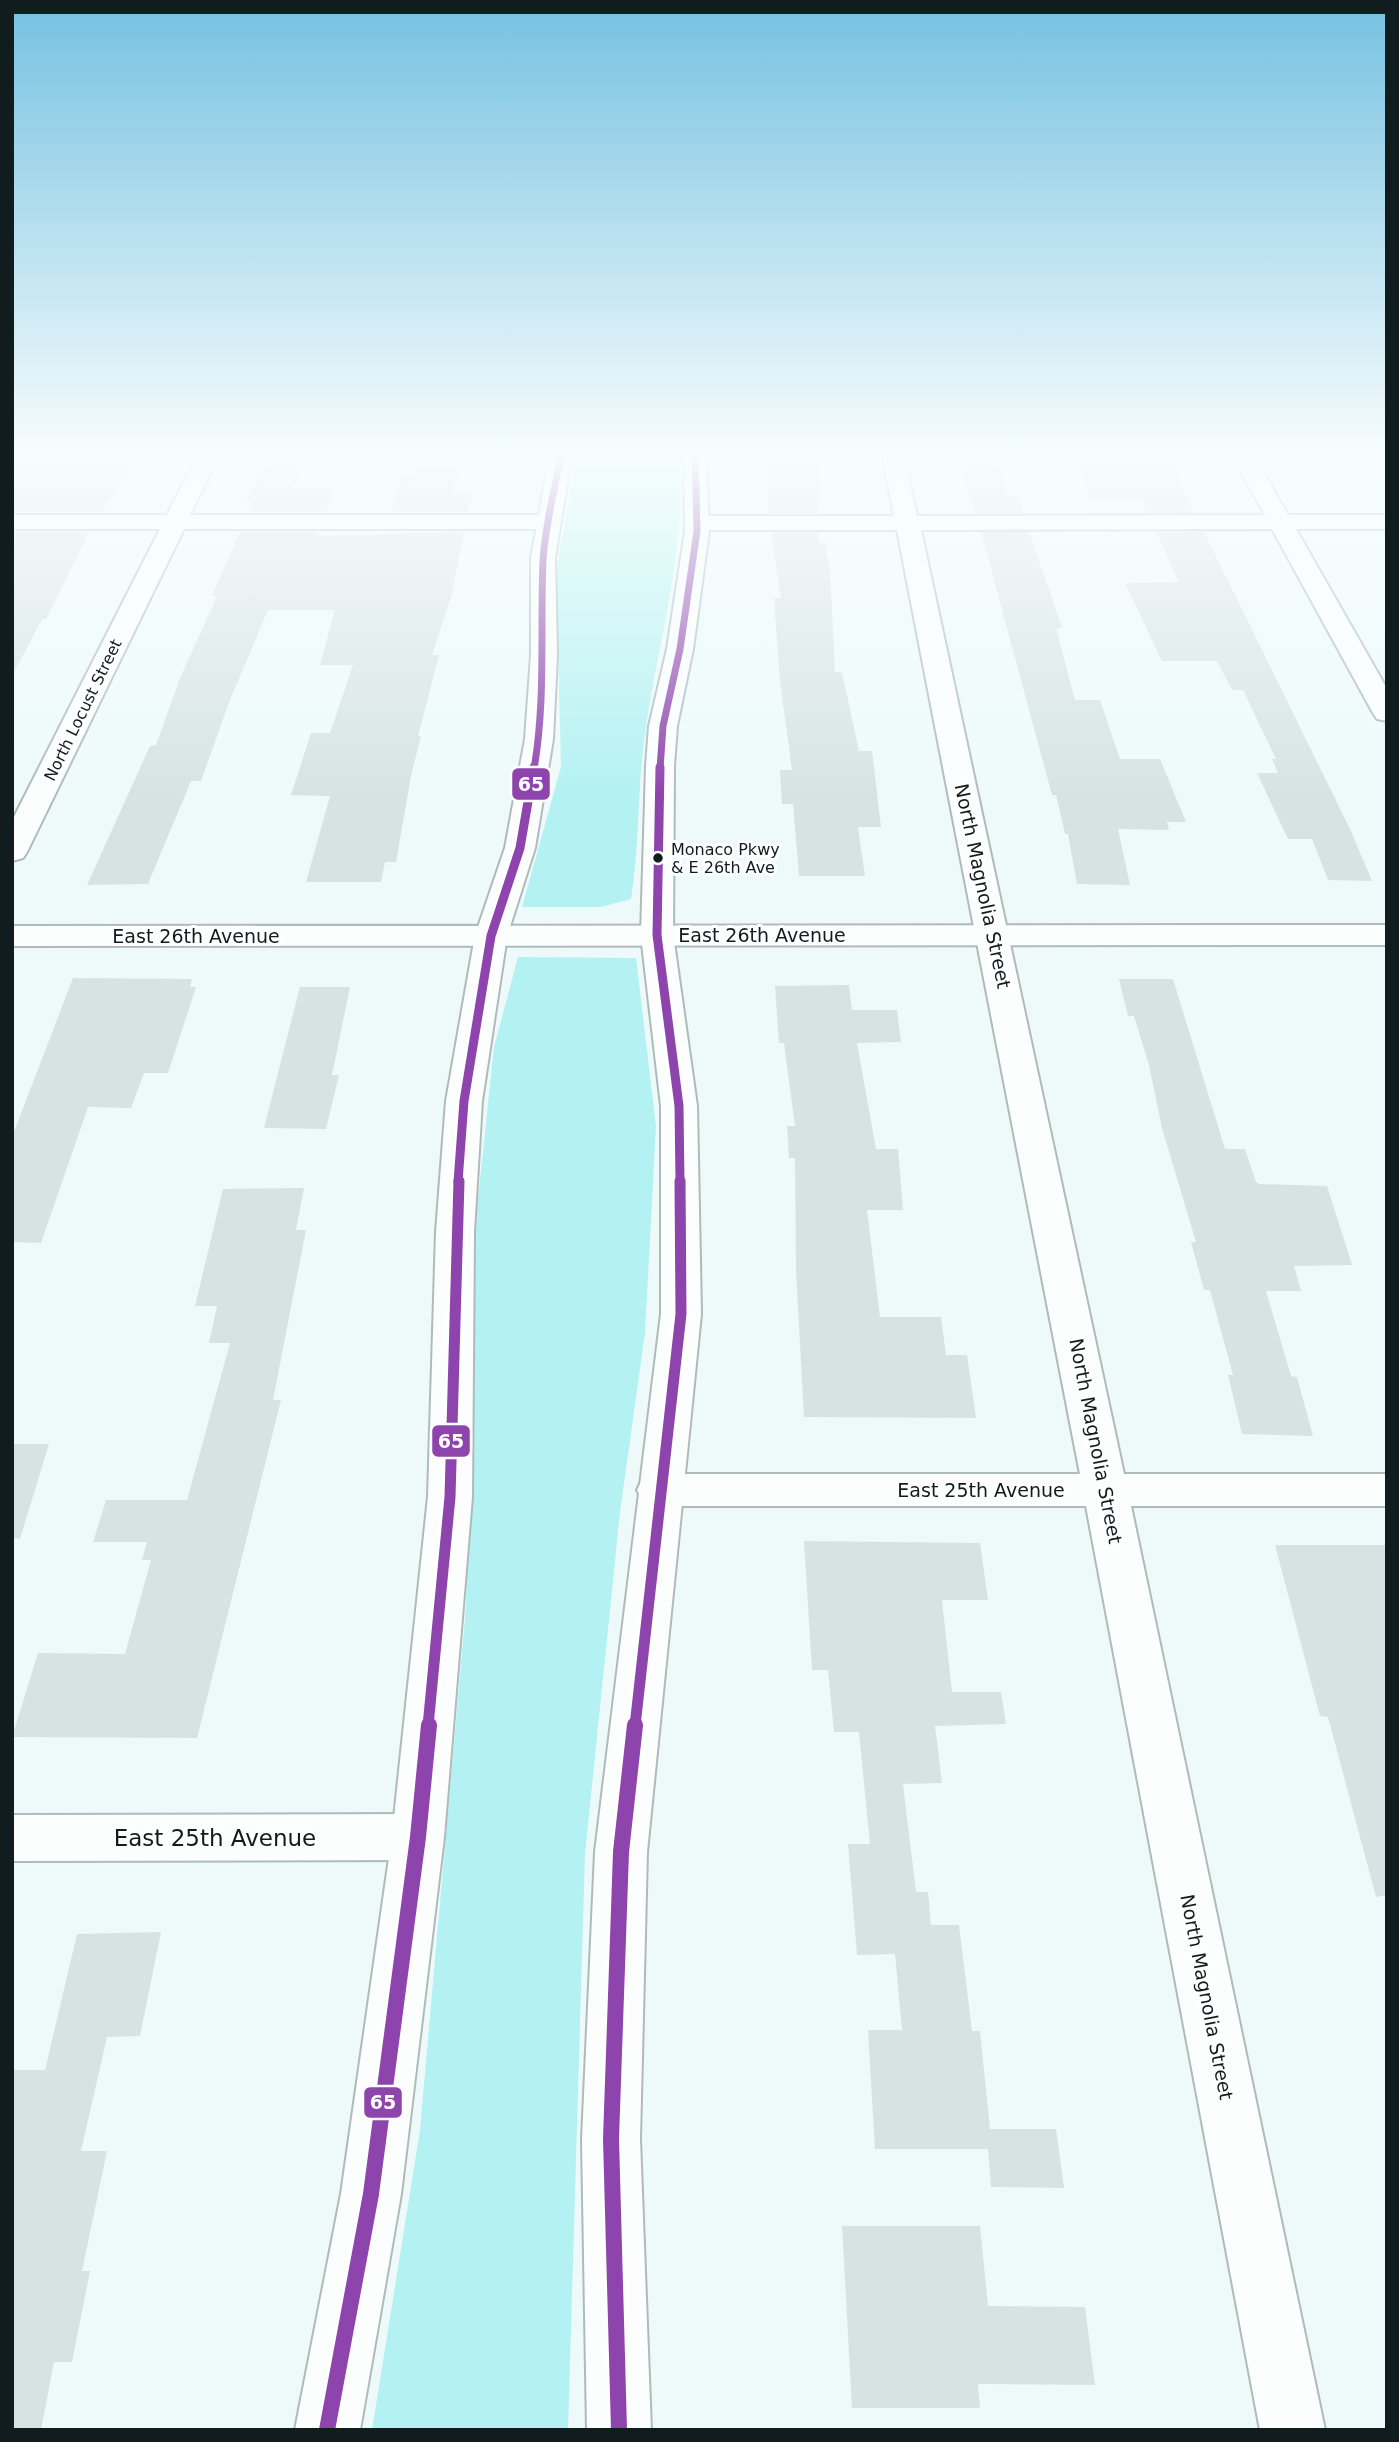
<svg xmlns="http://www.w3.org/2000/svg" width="1399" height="2442" viewBox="0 0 1399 2442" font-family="'DejaVu Sans',sans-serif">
  <rect width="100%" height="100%" fill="#eefafa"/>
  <!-- green -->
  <g fill="#b4f1f2">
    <path d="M 577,454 L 679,454 C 687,551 658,640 645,734 C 637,789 640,844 631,899 L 601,907 L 522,907 L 561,767 L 556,573 Z"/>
    <path d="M 518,957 L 636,958 L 656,1126 L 645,1333 L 620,1512 L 585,1854 L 568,2430 L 372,2430 L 420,2130 L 466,1607 L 476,1218 L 494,1047 Z"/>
  </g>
  <!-- building -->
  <g fill="#d7e3e3">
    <path d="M 271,454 L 309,454 L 291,489 L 335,489 L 326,512 L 249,512 L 254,502 L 245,502 Z"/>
    <path d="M 769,454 L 818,454 L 819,513 L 768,513 Z"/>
    <path d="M 1077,454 L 1161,454 L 1169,457 L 1194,513 L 1147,513 L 1141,499 L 1092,500 Z"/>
    <path d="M 78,456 L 137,460 L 102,512 L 12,512 L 12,460 L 76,460 Z"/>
    <path d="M 960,460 L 997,461 L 1007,496 L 1017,496 L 1023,513 L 975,513 Z"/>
    <path d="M 417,466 L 460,466 L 453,493 L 473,493 L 468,512 L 392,512 L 402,476 L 414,476 Z"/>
    <path d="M 12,532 L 89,532 L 46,619 L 42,619 L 12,676 Z"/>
    <path d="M 240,532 L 319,532 L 318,536 L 464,532 L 452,593 L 432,655 L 439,655 L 418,736 L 421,736 L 411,776 L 396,862 L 385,862 L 381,882 L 306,882 L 330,796 L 291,795 L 311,733 L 330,733 L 353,665 L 320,665 L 335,610 L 268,610 L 230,700 L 201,781 L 191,781 L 148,884 L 87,885 L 150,746 L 156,745 L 180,678 L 217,596 L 212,596 Z"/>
    <path d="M 981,532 L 1029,532 L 1062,628 L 1056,628 L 1075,700 L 1100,700 L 1120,759 L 1160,759 L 1186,822 L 1167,822 L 1169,830 L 1118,829 L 1130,885 L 1077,884 L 1068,834 L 1065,834 L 1056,795 L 1052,795 Z"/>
    <path d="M 1156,532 L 1204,532 L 1350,829 L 1372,881 L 1328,880 L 1312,839 L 1288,839 L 1257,773 L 1278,773 L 1272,759 L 1276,759 L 1243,690 L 1232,690 L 1217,661 L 1162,661 L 1125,583 L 1179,582 Z"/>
    <path d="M 771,533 L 819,533 L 819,543 L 825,543 L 830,570 L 835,672 L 842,672 L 859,751 L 872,751 L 881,827 L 858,827 L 865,876 L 799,876 L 793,804 L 782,804 L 780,770 L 792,770 L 780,681 L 774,598 L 781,598 Z"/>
    <path d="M 73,978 L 192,979 L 190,987 L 196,987 L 168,1073 L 144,1073 L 131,1108 L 88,1107 L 41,1243 L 12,1242 L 12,1137 Z"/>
    <path d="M 1119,979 L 1173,979 L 1225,1149 L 1245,1149 L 1256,1182 L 1259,1184 L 1327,1186 L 1352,1265 L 1294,1266 L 1301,1291 L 1266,1291 L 1291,1376 L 1297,1377 L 1313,1436 L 1242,1434 L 1228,1375 L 1233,1375 L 1210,1290 L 1204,1290 L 1191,1242 L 1196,1242 L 1162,1128 L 1149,1065 L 1134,1016 L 1128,1016 Z"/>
    <path d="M 849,985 L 852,1010 L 897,1010 L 901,1042 L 857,1043 L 876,1149 L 898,1149 L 903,1210 L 867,1210 L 880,1317 L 941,1317 L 946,1355 L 967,1355 L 976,1418 L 804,1417 L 796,1271 L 795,1158 L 789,1158 L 787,1126 L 795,1126 L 784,1043 L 779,1043 L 775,986 Z"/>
    <path d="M 300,987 L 350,987 L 332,1075 L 339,1075 L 326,1129 L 264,1128 Z"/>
    <path d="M 304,1188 L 296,1230 L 306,1230 L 273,1400 L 281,1400 L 197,1738 L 12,1737 L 38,1653 L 125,1654 L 151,1560 L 142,1560 L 147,1542 L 93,1542 L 106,1500 L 187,1500 L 230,1343 L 209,1343 L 217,1306 L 195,1306 L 223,1189 Z"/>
    <path d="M 12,1444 L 49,1444 L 20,1539 L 12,1538 Z"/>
    <path d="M 804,1541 L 980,1543 L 988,1600 L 942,1600 L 952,1692 L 1001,1692 L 1006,1724 L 935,1726 L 942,1783 L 903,1784 L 916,1892 L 928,1892 L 931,1925 L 959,1925 L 972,2031 L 980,2031 L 990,2129 L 1056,2129 L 1064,2188 L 991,2187 L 988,2149 L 875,2149 L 868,2030 L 902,2030 L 895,1954 L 857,1955 L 848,1844 L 870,1844 L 859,1732 L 834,1732 L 828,1670 L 812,1670 Z"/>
    <path d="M 1275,1545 L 1387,1545 L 1387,1895 L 1376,1897 L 1328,1717 L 1320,1716 Z"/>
    <path d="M 161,1932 L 140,2036 L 107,2037 L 81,2151 L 107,2151 L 82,2271 L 90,2271 L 72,2362 L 54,2362 L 41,2430 L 12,2430 L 12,2070 L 45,2070 L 77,1934 Z"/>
    <path d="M 842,2226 L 980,2226 L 988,2306 L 1085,2307 L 1095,2385 L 978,2384 L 980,2408 L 852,2408 Z"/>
  </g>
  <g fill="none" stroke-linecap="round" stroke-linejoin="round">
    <defs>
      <g id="minor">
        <path d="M 198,454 L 220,454 L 190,515 L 548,515 L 556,517 L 560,522 L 556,527 L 548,529 L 184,529 L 27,852 L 23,858 L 12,861 L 12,821 L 160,529 L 12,529 L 12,515 L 167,515 Z"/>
        <path d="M 882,454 L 904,454 L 917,516 L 1265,515 L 1231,454 L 1253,454 L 1288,515 L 1387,515 L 1387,529 L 1296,529 L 1387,689 L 1387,721 L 1377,719 L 1373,713 L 1272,529 L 921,530 L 1124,1474 L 1387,1474 L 1387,1506 L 1131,1506 L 1325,2430 L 1260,2430 L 1086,1506 L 659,1506 L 643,1502 L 637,1490 L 643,1478 L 659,1474 L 1080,1474 L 897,530 L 697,530 L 689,528 L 685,523 L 689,518 L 697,516 L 894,516 Z"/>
        <path d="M 418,1814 L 436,1821 L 444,1837 L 436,1853 L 418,1860 L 12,1861 L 12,1815 Z"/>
      </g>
      <path id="tertiary" d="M 1387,925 L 1387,945 L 12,946 L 12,926 Z"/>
      <g id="secondary">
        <path d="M 550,454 L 572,454 L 555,558 L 557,655 L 553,739 L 535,848 L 507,936 L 482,1101 L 474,1232 L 472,1497 L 444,1837 L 401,2194 L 360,2430 L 295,2430 L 341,2194 L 392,1837 L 428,1497 L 436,1232 L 446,1101 L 475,936 L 505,848 L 525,739 L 531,655 L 531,558 Z"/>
        <path d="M 684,454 L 706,454 L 709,531 L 693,649 L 677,726 L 674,766 L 673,935 L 697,1106 L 701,1314 L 647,1852 L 640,2139 L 651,2430 L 587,2430 L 582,2139 L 595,1852 L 661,1314 L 661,1106 L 641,935 L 646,766 L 649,726 L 667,649 L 685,531 Z"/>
      </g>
    </defs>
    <!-- minor casing -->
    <use href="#minor" stroke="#afbbbb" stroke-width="4"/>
    <!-- tertiary casing -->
    <use href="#tertiary" stroke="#afbbbb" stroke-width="4"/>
    <!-- secondary casing -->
    <use href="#secondary" stroke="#afbbbb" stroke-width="4"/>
    <!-- minor -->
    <use href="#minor" fill="#fcfefe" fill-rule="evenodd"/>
    <!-- tertiary -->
    <use href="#tertiary" fill="#fcfefe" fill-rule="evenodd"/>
    <!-- secondary -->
    <use href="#secondary" fill="#fcfefe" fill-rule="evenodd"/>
    <defs>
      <g id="bus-1-far3">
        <path d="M 534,769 C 546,699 540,630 543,560 C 545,525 555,489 561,454"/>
        <path d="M 660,769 L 663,726 L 680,649 L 697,531 L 695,454"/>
      </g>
      <g id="bus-1-far2">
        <path d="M 660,767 L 657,935 L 679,1106 L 680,1182"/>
        <path d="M 458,1182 L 464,1101 L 491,936 L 520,848 L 534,767"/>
      </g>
      <g id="bus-1-far1">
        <path d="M 428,1726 L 450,1497 L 459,1181"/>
        <path d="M 635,1726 L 681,1314 L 680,1181"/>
      </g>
      <g id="bus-1">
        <path d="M 327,2430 L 371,2194 L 418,1837 L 429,1725"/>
        <path d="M 619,2430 L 611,2139 L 621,1852 L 635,1725"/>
      </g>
    </defs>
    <!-- bus-1-far3 casing -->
    <use href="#bus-1-far3" stroke="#fff" stroke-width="10"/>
    <!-- bus-1-far2 casing -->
    <use href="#bus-1-far2" stroke="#fff" stroke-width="13"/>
    <!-- bus-1-far1 casing -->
    <use href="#bus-1-far1" stroke="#fff" stroke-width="17"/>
    <!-- bus-1 casing -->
    <use href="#bus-1" stroke="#fff" stroke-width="21"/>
    <!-- bus-1-far3 -->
    <use href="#bus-1-far3" stroke="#8e44ad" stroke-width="7"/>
    <!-- bus-1-far2 -->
    <use href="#bus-1-far2" stroke="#8e44ad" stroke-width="9"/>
    <!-- bus-1-far1 -->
    <use href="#bus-1-far1" stroke="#8e44ad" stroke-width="11"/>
    <!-- bus-1 -->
    <use href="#bus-1" stroke="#8e44ad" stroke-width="16"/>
  </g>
  <!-- sky -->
  <linearGradient id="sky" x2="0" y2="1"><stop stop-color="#75c1e1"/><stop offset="0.57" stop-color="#f7fdfd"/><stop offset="1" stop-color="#f7fdfd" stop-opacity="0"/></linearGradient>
  <rect width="1399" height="796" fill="url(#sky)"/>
  <!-- markers -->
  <circle fill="#101c1d" stroke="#fff" stroke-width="2.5" cx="658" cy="858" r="6"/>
  <g text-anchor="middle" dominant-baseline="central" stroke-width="6" stroke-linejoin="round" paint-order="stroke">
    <!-- far-street labels -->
    <g font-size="16" fill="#101c1d" stroke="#fff">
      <text transform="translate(83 710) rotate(-64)">North Locust Street</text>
    </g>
    <!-- far-bus labels -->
    <g font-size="16" fill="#101c1d" stroke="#fff" text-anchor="start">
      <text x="671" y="849">Monaco Pkwy<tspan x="671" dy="18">&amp; E 26th Ave</tspan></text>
    </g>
    <!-- street labels -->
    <g font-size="19" fill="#101c1d" stroke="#fff">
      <text transform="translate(983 886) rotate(78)">North Magnolia Street</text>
      <text x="762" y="935">East 26th Avenue</text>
      <text x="196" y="936">East 26th Avenue</text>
      <text transform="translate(1096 1441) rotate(79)">North Magnolia Street</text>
      <text x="981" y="1490">East 25th Avenue</text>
      <text transform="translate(1207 1997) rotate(79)">North Magnolia Street</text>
    </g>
    <!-- near-street labels -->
    <g font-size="23" fill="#101c1d" stroke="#fff">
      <text x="215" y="1838">East 25th Avenue</text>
    </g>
  </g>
  <g stroke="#fff" stroke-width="2.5">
    <rect x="511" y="767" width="40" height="34" rx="7" fill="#8e44ad"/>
    <rect x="431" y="1424" width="40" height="34" rx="7" fill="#8e44ad"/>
    <rect x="363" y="2086" width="40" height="33" rx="7" fill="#8e44ad"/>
  </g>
  <g font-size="19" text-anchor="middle" font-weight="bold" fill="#fff">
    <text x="531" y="791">65</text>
    <text x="451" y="1448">65</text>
    <text x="383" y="2109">65</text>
  </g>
  <!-- border -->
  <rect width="1399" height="2442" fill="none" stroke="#101c1d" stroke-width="28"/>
</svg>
